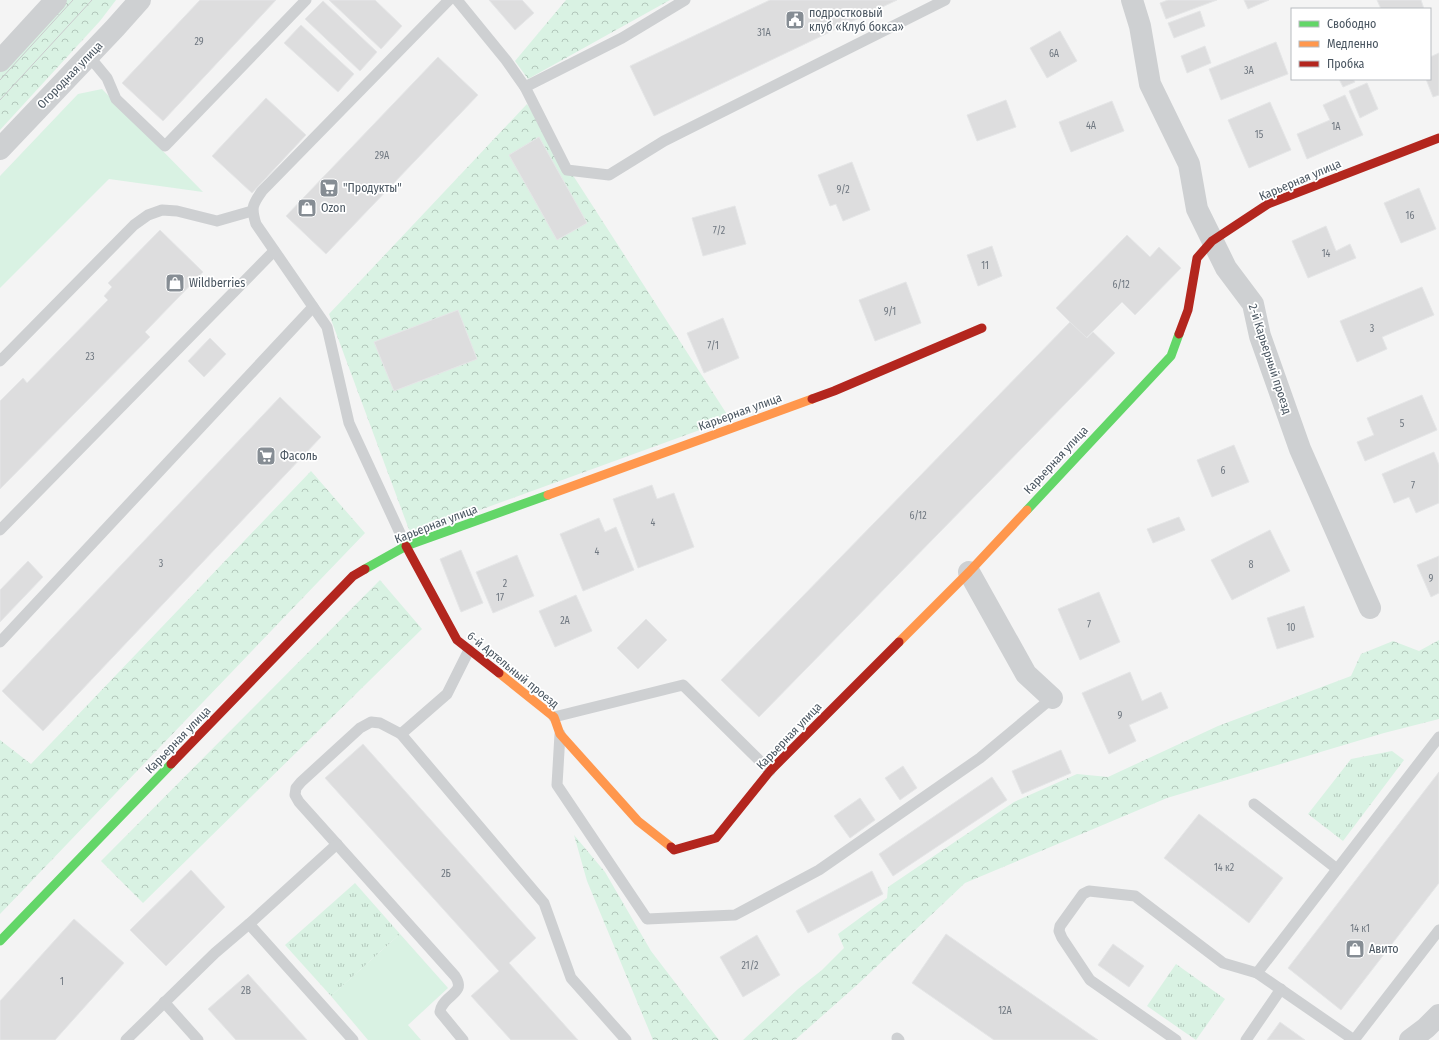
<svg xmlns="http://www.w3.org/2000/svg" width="1439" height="1040" viewBox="0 0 1439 1040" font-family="'Fira Sans Condensed',sans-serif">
  <defs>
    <pattern id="forest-crowns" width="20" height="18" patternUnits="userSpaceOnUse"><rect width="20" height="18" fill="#d9f2e3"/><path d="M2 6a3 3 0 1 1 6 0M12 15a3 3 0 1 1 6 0" fill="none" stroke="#b2c7bb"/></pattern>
    <pattern id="park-tufts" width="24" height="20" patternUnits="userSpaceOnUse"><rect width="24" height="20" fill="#d9f2e3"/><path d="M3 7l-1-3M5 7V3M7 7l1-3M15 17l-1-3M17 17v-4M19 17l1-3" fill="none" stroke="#b2c7bb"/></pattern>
  </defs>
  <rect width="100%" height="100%" fill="#f4f4f4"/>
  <!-- grass -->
  <g fill="#d9f2e3">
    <path d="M 102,89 L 203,192 L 109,179 L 0,288 L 0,176 L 78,94 Z"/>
    <path d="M 400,934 L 448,988 L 408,1025 L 421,1040 L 368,1040 L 331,996 Z"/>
  </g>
  <!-- forest -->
  <g fill="url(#forest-crowns)">
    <path d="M 63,0 L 116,0 L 100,21 L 0,130 L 0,71 Z"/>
    <path d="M 566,0 L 670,0 L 528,79 L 515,61 Z"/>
    <path d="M 527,104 L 730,419 L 411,535 L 329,314 Z"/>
    <path d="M 311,471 L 365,533 L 0,914 L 0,740 L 31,764 Z"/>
    <path d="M 380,580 L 422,629 L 143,903 L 101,861 Z"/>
    <path d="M 1439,640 L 1439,719 L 1384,733 L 1167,798 L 965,883 L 857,985 L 795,1040 L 743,1040 L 798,989 L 822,970 L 844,948 L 838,934 L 887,898 L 888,887 L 1014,802 L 1077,774 L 1108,777 L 1218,726 L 1351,676 L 1361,654 L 1393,641 L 1419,651 Z"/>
    <path d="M 574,835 L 605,872 L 651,951 L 719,1040 L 653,1040 L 587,881 Z"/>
  </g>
  <!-- park -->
  <g fill="url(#park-tufts)">
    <path d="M 1392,751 L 1404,760 L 1343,841 L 1308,814 L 1351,759 Z"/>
    <path d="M 355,883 L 400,934 L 331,996 L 285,945 Z"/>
    <path d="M 1176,964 L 1225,999 L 1196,1040 L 1147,1006 Z"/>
  </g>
  <!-- building -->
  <g fill="#ddddde" stroke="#e5e6e7">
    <path d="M 200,0 L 276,0 L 163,121 L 122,83 Z"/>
    <path d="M 329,0 L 375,0 L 402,26 L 381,49 Z"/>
    <path d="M 489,0 L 522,0 L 534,13 L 515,30 Z"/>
    <path d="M 770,0 L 897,0 L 654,116 L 630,66 Z"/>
    <path d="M 1168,0 L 1217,0 L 1166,19 L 1160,3 Z"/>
    <path d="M 1244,0 L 1269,0 L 1248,9 Z"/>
    <path d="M 1377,0 L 1421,0 L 1424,9 L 1381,9 Z"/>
    <path d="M 323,1 L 377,52 L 360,71 L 305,19 Z"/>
    <path d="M 1200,11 L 1205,26 L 1174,38 L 1168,23 Z"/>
    <path d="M 301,25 L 354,74 L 338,92 L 284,43 Z"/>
    <path d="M 1060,31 L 1077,61 L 1047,78 L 1030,48 Z"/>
    <path d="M 1276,42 L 1288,74 L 1221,100 L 1209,69 Z"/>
    <path d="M 1205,46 L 1211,63 L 1187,73 L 1181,56 Z"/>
    <path d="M 1439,53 L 1439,95 L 1433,97 L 1426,79 L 1430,79 L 1430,57 Z"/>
    <path d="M 438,57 L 478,95 L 326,254 L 286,216 Z"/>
    <path d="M 1339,79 L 1353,79 L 1355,82 L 1343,87 Z"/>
    <path d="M 1367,83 L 1378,109 L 1360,118 L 1349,91 Z"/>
    <path d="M 1345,95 L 1363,135 L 1307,159 L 1297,134 L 1330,120 L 1323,105 Z"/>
    <path d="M 266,98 L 306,135 L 252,193 L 212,156 Z"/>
    <path d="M 1006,100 L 1016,127 L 977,141 L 967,115 Z"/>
    <path d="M 1112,101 L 1124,131 L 1071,152 L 1059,122 Z"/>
    <path d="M 1270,102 L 1291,150 L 1249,168 L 1228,120 Z"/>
    <path d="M 539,137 L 587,223 L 557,240 L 509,155 Z"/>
    <path d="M 852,162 L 870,210 L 843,221 L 836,204 L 830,206 L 818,175 Z"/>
    <path d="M 1419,188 L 1436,229 L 1401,243 L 1384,203 Z"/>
    <path d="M 735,206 L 746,244 L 703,256 L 692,218 Z"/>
    <path d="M 1326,226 L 1336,251 L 1350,244 L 1356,258 L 1308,278 L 1292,241 Z"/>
    <path d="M 160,230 L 203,272 L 145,332 L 150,337 L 0,489 L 0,401 L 23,378 L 27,383 L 108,300 L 104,296 L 112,287 L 108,283 Z"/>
    <path d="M 1127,235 L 1150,257 L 1159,247 L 1181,268 L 1135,315 L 1122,302 L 1086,338 L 1056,308 Z"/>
    <path d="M 992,246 L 1002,276 L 978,286 L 967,255 Z"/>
    <path d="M 906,282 L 921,323 L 875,341 L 859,300 Z"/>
    <path d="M 1422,287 L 1434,315 L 1382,337 L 1387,349 L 1357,362 L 1340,321 Z"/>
    <path d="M 458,310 L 477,359 L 394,391 L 374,342 Z"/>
    <path d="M 723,318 L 739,358 L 704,373 L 687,333 Z"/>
    <path d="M 1070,322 L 1087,338 L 1093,332 L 1115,353 L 759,717 L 721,680 Z"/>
    <path d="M 210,338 L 226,354 L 204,377 L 188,361 Z"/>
    <path d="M 1422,395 L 1437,430 L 1365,461 L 1357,442 L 1374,435 L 1367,418 Z"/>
    <path d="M 280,397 L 321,437 L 43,731 L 2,691 Z"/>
    <path d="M 1234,445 L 1249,482 L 1212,497 L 1197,460 Z"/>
    <path d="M 1434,452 L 1439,465 L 1439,503 L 1416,513 L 1409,497 L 1394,503 L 1382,474 Z"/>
    <path d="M 652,485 L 657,499 L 674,493 L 694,547 L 638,568 L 613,499 Z"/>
    <path d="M 1179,517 L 1185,530 L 1153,543 L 1147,529 Z"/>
    <path d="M 599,518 L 605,532 L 616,527 L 634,570 L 583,591 L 560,534 Z"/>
    <path d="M 1270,530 L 1290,571 L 1232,600 L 1211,560 Z"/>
    <path d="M 461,550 L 483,603 L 461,612 L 440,559 Z"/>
    <path d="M 517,555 L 534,596 L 493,613 L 476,572 Z"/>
    <path d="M 1439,556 L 1439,593 L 1431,597 L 1417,565 Z"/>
    <path d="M 28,561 L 43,577 L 0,622 L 0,590 Z"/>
    <path d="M 1099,592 L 1120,642 L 1080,660 L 1058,609 Z"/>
    <path d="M 576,595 L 592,631 L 555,647 L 539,611 Z"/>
    <path d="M 1304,606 L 1314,637 L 1277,649 L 1267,618 Z"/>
    <path d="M 646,619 L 667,640 L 638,669 L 617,648 Z"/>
    <path d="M 1130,672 L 1142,701 L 1161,692 L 1168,708 L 1129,725 L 1136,741 L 1109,754 L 1082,693 Z"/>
    <path d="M 363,744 L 536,938 L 509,963 L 578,1040 L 511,1040 L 471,996 L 499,971 L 325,778 Z"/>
    <path d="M 1061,750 L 1071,773 L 1022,794 L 1012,771 Z"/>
    <path d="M 903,766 L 917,788 L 900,800 L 885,778 Z"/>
    <path d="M 1439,772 L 1439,883 L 1341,1010 L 1288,968 Z"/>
    <path d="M 992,777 L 1007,800 L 893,876 L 879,854 Z"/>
    <path d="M 860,798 L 875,820 L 850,838 L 834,816 Z"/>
    <path d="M 1199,814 L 1283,878 L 1249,923 L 1164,858 Z"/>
    <path d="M 191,870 L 225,907 L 166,966 L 130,930 Z"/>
    <path d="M 872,871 L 883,894 L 808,933 L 796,911 Z"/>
    <path d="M 74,919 L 124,963 L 55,1040 L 0,1040 L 0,1001 Z"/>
    <path d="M 946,934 L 1003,974 L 1098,1040 L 994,1040 L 912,983 Z"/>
    <path d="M 757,935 L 780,975 L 743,997 L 720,957 Z"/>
    <path d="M 1113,944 L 1144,966 L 1129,987 L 1098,965 Z"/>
    <path d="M 248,974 L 291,1022 L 307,1040 L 236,1040 L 208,1009 Z"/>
    <path d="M 1280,1022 L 1305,1040 L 1267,1040 Z"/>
  </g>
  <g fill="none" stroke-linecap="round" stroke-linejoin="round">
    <!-- lane -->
    <g stroke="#ced0d2" stroke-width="11">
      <path d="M 457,0 L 506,60 L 525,87 L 567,170 L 609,175 L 664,141 L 945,0"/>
      <path d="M 88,55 L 107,78 L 116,99 L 165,146 L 306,0"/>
      <path d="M 525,87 L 622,38 L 685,0"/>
      <path d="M 0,361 L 134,225 L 148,215 L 162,210 L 177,211 L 217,221 L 252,211"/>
      <path d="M 0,530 L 274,251"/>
      <path d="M 406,546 L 349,423 L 327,327 L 256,224 C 251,208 252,205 262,191 L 449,0"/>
      <path d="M 0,642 L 313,307"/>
      <path d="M 469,650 L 447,694 L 401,734 L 544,903 L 571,978 L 626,1040"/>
      <path d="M 554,717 L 683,685 L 770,771"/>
      <path d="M 401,734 L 380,723 L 371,722 L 360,728 L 301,782 L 296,788 L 295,795 L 299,802 L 455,976 C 466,992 448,994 442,1006 C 441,1006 440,1012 440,1012 L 463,1040"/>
      <path d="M 560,734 L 557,785 L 647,919 L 735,915 L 819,870 L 980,758 L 1052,698"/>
      <path d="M 1254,804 L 1337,869"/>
      <path d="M 249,924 L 353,1040"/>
      <path d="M 164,1002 L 198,1040"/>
      <path d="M 897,1038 L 899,1040"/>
      <path d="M 126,1040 L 215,953 L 249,924 L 337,844"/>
      <path d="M 1176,1040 L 1090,980 L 1062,938 L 1059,931 L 1060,926 L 1083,894 L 1089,891 L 1135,896 L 1223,963 L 1257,973"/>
      <path d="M 1246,1040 L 1281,989"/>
      <path d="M 1354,1040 L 1257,973 L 1439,737"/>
      <path d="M 1354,1040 L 1439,930"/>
    </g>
    <!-- street -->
    <g stroke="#ced0d2" stroke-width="22">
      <path d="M 1132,0 L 1140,26 L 1150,84 L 1189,164 L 1197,209 L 1226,268 L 1253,304 L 1260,336 L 1300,449 L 1370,608"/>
      <path d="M 0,61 L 56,0"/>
      <path d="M 0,149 L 115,28 L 140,0"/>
      <path d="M 969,572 L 1026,674 L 1052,698"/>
      <path d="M 1410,1040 L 1426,1028 L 1439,1015"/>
    </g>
    <!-- fast -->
    <g stroke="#63d668" stroke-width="9">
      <path d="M 1027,510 L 1171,356 L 1179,334"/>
      <path d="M 365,569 L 406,546 L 548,495"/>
      <path d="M 0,941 L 171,764"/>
    </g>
    <!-- slow -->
    <g stroke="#ff974d" stroke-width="9">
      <path d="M 548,495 L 812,399"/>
      <path d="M 899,642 L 969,572 L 1027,510"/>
      <path d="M 499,673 L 554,717 L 560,734 L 638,821 L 671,847"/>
    </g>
    <!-- jam -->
    <g stroke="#b3261e" stroke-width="9">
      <path d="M 1179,334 L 1188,310 L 1197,258 L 1212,241 L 1268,204 L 1439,138"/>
      <path d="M 812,399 L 834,391 L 982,328"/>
      <path d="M 406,546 L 457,640 L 499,673"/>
      <path d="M 171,764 L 353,576 L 365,569"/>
      <path d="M 671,847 L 674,850 L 716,838 L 770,771 L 899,642"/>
    </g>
    <!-- tram -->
    <g stroke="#c9cacc" stroke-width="1">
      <path d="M 0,80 L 73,0"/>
      <path d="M 0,100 L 92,0"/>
    </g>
  </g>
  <!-- icons -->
  <defs>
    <symbol id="civic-square" viewBox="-11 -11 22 22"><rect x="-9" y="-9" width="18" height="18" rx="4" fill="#868d94" stroke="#fff"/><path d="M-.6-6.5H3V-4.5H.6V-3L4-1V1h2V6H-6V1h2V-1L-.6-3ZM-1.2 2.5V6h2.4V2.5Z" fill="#fff"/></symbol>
    <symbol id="supermarket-square" viewBox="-11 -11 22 22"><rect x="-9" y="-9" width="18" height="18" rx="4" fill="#868d94" stroke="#fff"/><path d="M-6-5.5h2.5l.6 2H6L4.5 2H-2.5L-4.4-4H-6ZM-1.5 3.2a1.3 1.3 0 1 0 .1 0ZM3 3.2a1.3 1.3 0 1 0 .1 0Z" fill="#fff"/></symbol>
    <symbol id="shop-square" viewBox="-11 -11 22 22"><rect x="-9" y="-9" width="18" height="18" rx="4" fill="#868d94" stroke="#fff"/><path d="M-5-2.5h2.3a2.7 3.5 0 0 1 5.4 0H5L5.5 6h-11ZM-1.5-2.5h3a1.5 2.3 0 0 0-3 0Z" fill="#fff"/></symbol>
  </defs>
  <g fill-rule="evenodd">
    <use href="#civic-square" x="784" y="9" width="22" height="22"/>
    <use href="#supermarket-square" x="318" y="177" width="22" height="22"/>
    <use href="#shop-square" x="296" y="197" width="22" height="22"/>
    <use href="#shop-square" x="164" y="272" width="22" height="22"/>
    <use href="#supermarket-square" x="255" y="445" width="22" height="22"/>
    <use href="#shop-square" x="1344" y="938" width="22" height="22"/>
  </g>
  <g text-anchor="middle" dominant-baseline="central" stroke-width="3.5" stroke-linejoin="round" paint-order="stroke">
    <!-- number labels -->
    <g font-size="10" fill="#707881">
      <text x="764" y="33">31А</text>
      <text x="199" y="42">29</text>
      <text x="1054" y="54">6А</text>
      <text x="1249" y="71">3А</text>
      <text x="1091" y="126">4А</text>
      <text x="1336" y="127">1А</text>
      <text x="1259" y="135">15</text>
      <text x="382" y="156">29А</text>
      <text x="843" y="190">9/2</text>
      <text x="1410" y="216">16</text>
      <text x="719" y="231">7/2</text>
      <text x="1326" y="254">14</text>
      <text x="985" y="266">11</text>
      <text x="1121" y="285">6/12</text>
      <text x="890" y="312">9/1</text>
      <text x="1372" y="329">3</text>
      <text x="713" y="346">7/1</text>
      <text x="90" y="357">23</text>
      <text x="1402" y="424">5</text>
      <text x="1223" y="471">6</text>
      <text x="1413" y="486">7</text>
      <text x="918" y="516">6/12</text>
      <text x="653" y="523">4</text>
      <text x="597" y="552">4</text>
      <text x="161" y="564">3</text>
      <text x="1251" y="565">8</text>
      <text x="1431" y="579">9</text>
      <text x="505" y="584">2</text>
      <text x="500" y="598">17</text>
      <text x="565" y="621">2А</text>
      <text x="1089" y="625">7</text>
      <text x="1291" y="628">10</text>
      <text x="1120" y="716">9</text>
      <text x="1224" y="868">14 к2</text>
      <text x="446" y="874">2Б</text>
      <text x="1360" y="929">14 к1</text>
      <text x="750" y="966">21/2</text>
      <text x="62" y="982">1</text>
      <text x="246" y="991">2В</text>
      <text x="1005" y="1011">12А</text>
    </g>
    <!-- poi labels -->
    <g font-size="12" fill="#4a5661" stroke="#fff" text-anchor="start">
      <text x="809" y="13">подростковый<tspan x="809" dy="14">клуб «Клуб бокса»</tspan></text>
      <text x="343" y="188">"Продукты"</text>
      <text x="321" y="208">Ozon</text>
      <text x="189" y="283">Wildberries</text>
      <text x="280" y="456">Фасоль</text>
      <text x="1369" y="949">Авито</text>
    </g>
    <!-- street labels -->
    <g font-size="12" fill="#4a5661" stroke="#fff">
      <text transform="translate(70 75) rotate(-46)">Огородная улица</text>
      <text transform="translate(1300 180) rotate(-23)">Карьерная улица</text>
      <text transform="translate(1270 359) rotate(72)">2-й Карьерный проезд</text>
      <text transform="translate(740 412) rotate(-20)">Карьерная улица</text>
      <text transform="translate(1056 460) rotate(-47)">Карьерная улица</text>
      <text transform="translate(436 524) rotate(-21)">Карьерная улица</text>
      <text transform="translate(513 670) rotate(39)">6-й Артельный проезд</text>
      <text transform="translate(789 736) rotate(-46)">Карьерная улица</text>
      <text transform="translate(178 740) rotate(-46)">Карьерная улица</text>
    </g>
  </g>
  <!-- legend -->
  <rect x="1291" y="8" width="140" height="72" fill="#ffffff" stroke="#b7bbc0"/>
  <rect x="1299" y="21" width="20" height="6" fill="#63d668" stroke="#b7bbc0"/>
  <text x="1327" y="28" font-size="12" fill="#4a5661">Свободно</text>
  <rect x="1299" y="41" width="20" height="6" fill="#ff974d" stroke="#b7bbc0"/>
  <text x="1327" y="48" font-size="12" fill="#4a5661">Медленно</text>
  <rect x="1299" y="61" width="20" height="6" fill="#b3261e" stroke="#b7bbc0"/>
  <text x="1327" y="68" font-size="12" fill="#4a5661">Пробка</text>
</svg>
